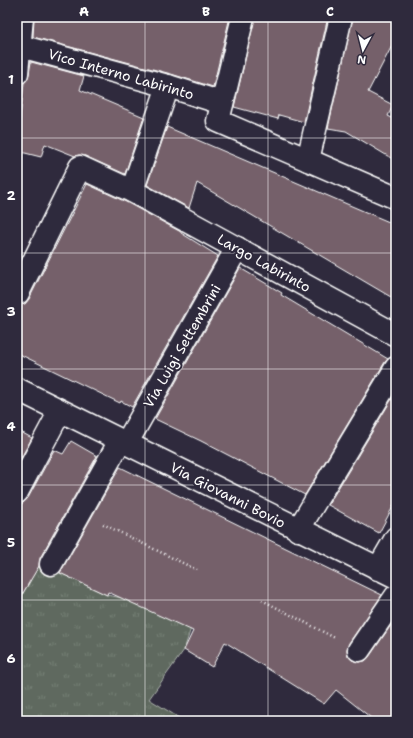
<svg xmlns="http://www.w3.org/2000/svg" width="413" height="738" viewBox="0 0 413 738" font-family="'Shantell Sans',sans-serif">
  <defs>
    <pattern id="grass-tufts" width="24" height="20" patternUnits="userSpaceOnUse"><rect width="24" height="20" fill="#5e695e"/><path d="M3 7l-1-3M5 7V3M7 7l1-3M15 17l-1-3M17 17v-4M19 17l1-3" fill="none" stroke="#768076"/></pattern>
  </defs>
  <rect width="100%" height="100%" fill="#2f2a3d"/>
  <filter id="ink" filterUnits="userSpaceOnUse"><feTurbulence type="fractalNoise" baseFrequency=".025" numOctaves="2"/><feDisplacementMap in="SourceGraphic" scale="8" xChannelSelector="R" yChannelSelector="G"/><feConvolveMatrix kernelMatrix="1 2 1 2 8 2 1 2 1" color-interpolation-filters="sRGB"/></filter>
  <g filter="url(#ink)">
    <!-- grass -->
    <path fill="url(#grass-tufts)" stroke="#aeb4ae" d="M 38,567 L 60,573 L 107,595 L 122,598 L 192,625 L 184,650 L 149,699 L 184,721 L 17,721 L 17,604 Z"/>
    <!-- building -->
    <g fill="#75616b" stroke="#fff">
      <path d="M 34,17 L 230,17 L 213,87 L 171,74 L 33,37 Z"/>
      <path d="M 255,17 L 328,17 L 304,122 L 279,115 L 278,119 L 234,107 Z"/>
      <path d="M 353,17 L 396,17 L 396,38 L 368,92 L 393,105 L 388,116 L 396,120 L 396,161 L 346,131 L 328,128 Z"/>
      <path d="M 31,62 L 84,76 L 80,90 L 144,117 L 125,174 L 85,156 L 79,155 L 75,156 L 45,144 L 41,157 L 17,151 L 17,125 L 19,125 L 24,83 L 27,80 L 29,74 Z"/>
      <path d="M 167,127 L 396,225 L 396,300 L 197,183 L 189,208 L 147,185 Z"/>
      <path d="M 87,184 L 126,202 L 181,232 L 181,233 L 218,256 L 132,407 L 121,401 L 120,403 L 17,353 L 17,305 L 25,304 L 29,299 Z"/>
      <path d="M 240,268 L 282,293 L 281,295 L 388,359 L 385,362 L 305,495 L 201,441 L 155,419 Z"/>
      <path d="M 396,392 L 396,501 L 379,533 L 328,505 Z"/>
      <path d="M 17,430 L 32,438 L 17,465 Z"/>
      <path d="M 71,441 L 97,456 L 40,558 L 39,566 L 17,603 L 17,504 L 23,503 L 28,498 L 54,450 L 63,454 Z"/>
      <path d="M 120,467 L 382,595 L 349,643 L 347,649 L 348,656 L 352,660 L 358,662 L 365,661 L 369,657 L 396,618 L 396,721 L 375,721 L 336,690 L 324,704 L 225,642 L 212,667 L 184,650 L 193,631 L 108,592 L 107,595 L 60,573 Z"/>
    </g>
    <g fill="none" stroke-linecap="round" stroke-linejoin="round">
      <defs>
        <g id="minor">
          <path d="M 243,17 L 218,121 L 396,198"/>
          <path d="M 20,46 L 168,86 L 222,103"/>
          <path d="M 17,73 L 22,17"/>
          <path d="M 308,160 L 341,17"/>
          <path d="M 132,191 L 168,86"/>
          <path d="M 18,293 L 80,167 L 132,191 L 396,335"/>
          <path d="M 17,389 L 396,577"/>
          <path d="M 126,444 L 237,248"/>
          <path d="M 17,492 L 60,411"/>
          <path d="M 298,530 L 396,368"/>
          <path d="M 51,564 L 120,441"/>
          <path d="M 378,569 L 396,538"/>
          <path d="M 359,650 L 396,596"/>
        </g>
      </defs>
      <!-- minor casing -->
      <use href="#minor" stroke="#fff" stroke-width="25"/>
      <!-- path -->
      <g stroke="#fff" stroke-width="2.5" stroke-dasharray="1 3" stroke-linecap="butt">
        <path d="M 103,524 L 197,570"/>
        <path d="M 262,600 L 335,638"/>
      </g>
      <!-- minor -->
      <use href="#minor" stroke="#2f2a3d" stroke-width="22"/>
    </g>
  </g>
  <!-- grid -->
  <path fill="none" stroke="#fff" stroke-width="1" stroke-opacity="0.55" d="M 145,17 L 145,721M 268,17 L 268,721M 17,138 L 396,138M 17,253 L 396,253M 17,369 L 396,369M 17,485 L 396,485M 17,600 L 396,600"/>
  <g text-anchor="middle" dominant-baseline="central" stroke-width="4" stroke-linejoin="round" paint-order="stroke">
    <!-- street labels -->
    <g font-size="14" fill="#fff" stroke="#2f2a3d">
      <text transform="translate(121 74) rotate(16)">Vico Interno Labirinto</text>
      <text transform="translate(264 263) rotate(29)">Largo Labirinto</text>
      <text transform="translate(182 346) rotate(-60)">Via Luigi Settembrini</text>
      <text transform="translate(228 495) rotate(27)">Via Giovanni Bovio</text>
    </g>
  </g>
  <!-- margin -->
  <rect width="413" height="738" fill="none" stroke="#2f2a3d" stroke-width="44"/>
  <!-- north arrow -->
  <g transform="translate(363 50) rotate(187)" stroke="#2f2a3d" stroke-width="3" paint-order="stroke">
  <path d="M0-3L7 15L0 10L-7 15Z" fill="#ffffff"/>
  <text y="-6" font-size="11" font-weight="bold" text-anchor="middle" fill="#ffffff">N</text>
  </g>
  <rect x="22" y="22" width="369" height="694" fill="none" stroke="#fff" stroke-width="1.5"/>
  <g font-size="13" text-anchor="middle" font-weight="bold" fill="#fff">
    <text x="84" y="16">A</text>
    <text x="206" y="16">B</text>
    <text x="330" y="16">C</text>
    <text x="11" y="84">1</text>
    <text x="11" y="200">2</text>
    <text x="11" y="316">3</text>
    <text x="11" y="431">4</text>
    <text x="11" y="547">5</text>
    <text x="11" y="663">6</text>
  </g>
</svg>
